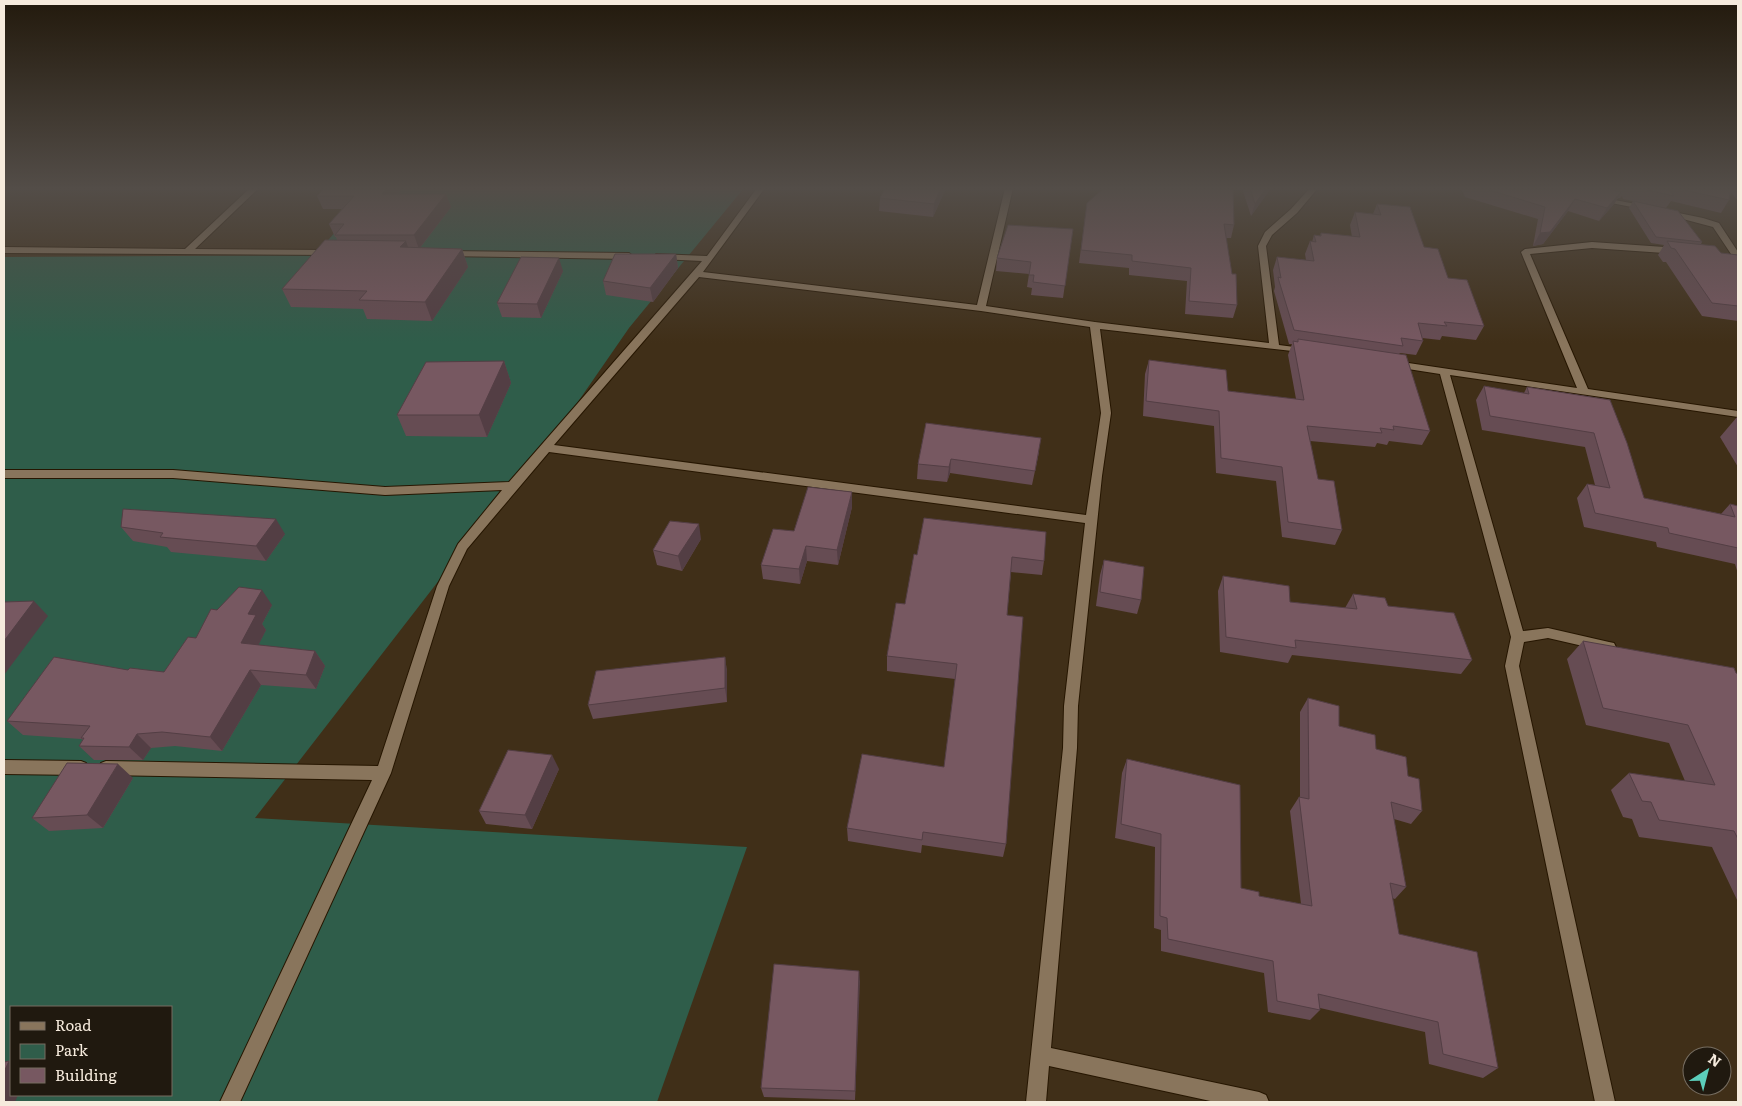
<svg xmlns="http://www.w3.org/2000/svg" width="1742" height="1106" viewBox="0 0 1742 1106" font-family="Literata,serif">
  <rect width="100%" height="100%" fill="#402f18"/>
  <!-- green -->
  <path fill="#2f5d4a" fill-rule="evenodd" d="M 374,188 L 744,188 L 629,328 L 546,448 L 512,486 L 255,818 L 747,847 L 657,1102 L 4,1102 L 4,257 L 315,255 ZM 11,1007 L 171,1007 L 171,1095 L 11,1095 Z"/>
  <g fill="none" stroke-linecap="round" stroke-linejoin="round">
    <defs>
      <g id="street">
        <path d="M 250,188 L 259,188 L 195,249 L 329,250 L 332,251 L 332,255 L 4,253 L 4,247 L 185,249 Z"/>
        <path d="M 757,188 L 765,188 L 703,272 L 977,305 L 1005,188 L 1013,188 L 986,306 L 1095,322 L 1269,343 L 1258,246 L 1265,232 L 1291,209 L 1310,188 L 1318,188 L 1297,213 L 1272,235 L 1266,246 L 1279,345 L 1310,349 L 1310,353 L 1100,329 L 1111,413 L 1102,476 L 1078,706 L 1077,748 L 1051,1048 L 1259,1092 L 1266,1095 L 1269,1102 L 1215,1102 L 1049,1066 L 1046,1102 L 1026,1102 L 1063,748 L 1064,706 L 1085,523 L 549,452 L 467,549 L 449,586 L 391,773 L 240,1102 L 220,1102 L 372,780 L 106,775 L 101,773 L 98,768 L 101,763 L 106,761 L 378,766 L 437,586 L 458,544 L 502,490 L 385,495 L 173,478 L 4,478 L 4,470 L 173,470 L 385,487 L 509,482 L 702,261 L 659,259 L 656,258 L 656,254 L 707,256 ZM 699,277 L 981,311 L 1090,327 L 1101,413 L 1086,515 L 554,445 Z"/>
        <path d="M 1598,197 L 1647,206 L 1651,208 L 1647,210 L 1601,201 L 1598,201 Z"/>
        <path d="M 1664,210 L 1703,218 L 1719,223 L 1738,252 L 1738,261 L 1735,260 L 1713,227 L 1664,214 Z"/>
        <path d="M 1592,242 L 1679,248 L 1683,251 L 1679,254 L 1592,248 L 1530,254 L 1588,389 L 1738,411 L 1738,417 L 1450,375 L 1523,631 L 1548,628 L 1609,642 L 1614,643 L 1616,647 L 1614,651 L 1609,652 L 1548,638 L 1524,642 L 1519,666 L 1615,1102 L 1595,1102 L 1505,666 L 1511,637 L 1440,374 L 1395,367 L 1390,364 L 1395,361 L 1577,388 L 1521,252 L 1525,249 Z"/>
        <path d="M 447,251 L 629,253 L 633,256 L 629,259 L 444,256 L 443,254 Z"/>
        <path d="M 4,760 L 81,761 L 86,763 L 89,768 L 86,773 L 81,775 L 4,774 Z"/>
      </g>
    </defs>
    <!-- street casing -->
    <use href="#street" stroke="#261601" stroke-width="2"/>
    <!-- street -->
    <use href="#street" fill="#89755c" fill-rule="evenodd"/>
  </g>
  <!-- wall -->
  <g fill="#664c53">
    <path d="M 325,188 L 402,188 L 398,194 L 446,194 L 451,207 L 420,248 L 462,249 L 468,267 L 432,321 L 367,319 L 363,309 L 291,307 L 282,289 L 337,240 L 336,237 L 335,237 L 329,224 L 342,209 L 323,209 L 317,196 Z"/>
    <path d="M 946,188 L 933,217 L 879,211 L 880,198 Z"/>
    <path d="M 1242,188 L 1271,188 L 1251,216 Z"/>
    <path d="M 1461,188 L 1738,188 L 1738,201 L 1731,192 L 1729,200 L 1721,213 L 1671,201 L 1666,208 L 1623,199 L 1622,196 L 1620,198 L 1618,198 L 1614,204 L 1599,221 L 1568,211 L 1543,244 L 1533,246 L 1538,219 L 1465,197 Z"/>
    <path d="M 1633,201 L 1702,242 L 1701,244 L 1721,253 L 1738,255 L 1738,321 L 1702,316 L 1666,262 L 1663,262 L 1658,255 L 1664,245 L 1651,243 L 1629,208 Z"/>
    <path d="M 1087,203 L 1234,225 L 1231,238 L 1226,238 L 1237,305 L 1233,318 L 1185,314 L 1187,281 L 1129,275 L 1129,268 L 1079,263 Z"/>
    <path d="M 1377,204 L 1424,247 L 1448,278 L 1484,326 L 1476,340 L 1442,336 L 1440,340 L 1422,338 L 1423,341 L 1416,355 L 1400,353 L 1399,354 L 1430,431 L 1422,445 L 1389,441 L 1387,445 L 1377,443 L 1375,447 L 1310,441 L 1318,479 L 1342,530 L 1335,545 L 1282,537 L 1276,481 L 1216,473 L 1214,426 L 1143,416 L 1145,374 L 1149,360 L 1228,391 L 1296,399 L 1288,355 L 1292,344 L 1289,344 L 1274,291 L 1275,287 L 1273,270 L 1277,257 L 1306,260 L 1305,254 L 1310,241 L 1312,242 L 1314,235 L 1320,236 L 1321,233 L 1352,237 L 1350,225 L 1355,212 L 1373,214 Z"/>
    <path d="M 1073,229 L 1063,298 L 1031,295 L 1032,288 L 1027,287 L 1029,274 L 996,271 L 997,258 Z"/>
    <path d="M 676,254 L 678,268 L 653,302 L 606,295 L 603,281 Z"/>
    <path d="M 563,271 L 541,318 L 502,317 L 497,303 Z"/>
    <path d="M 504,361 L 511,383 L 487,437 L 406,436 L 397,415 Z"/>
    <path d="M 1484,386 L 1524,393 L 1527,387 L 1610,400 L 1644,498 L 1721,514 L 1730,504 L 1738,506 L 1738,574 L 1735,564 L 1657,547 L 1656,542 L 1584,527 L 1577,498 L 1587,484 L 1595,485 L 1585,447 L 1482,430 L 1476,400 Z"/>
    <path d="M 1737,417 L 1738,417 L 1738,467 L 1720,437 Z"/>
    <path d="M 926,423 L 1039,452 L 1032,485 L 950,473 L 947,482 L 917,479 L 918,464 Z"/>
    <path d="M 852,492 L 852,507 L 838,565 L 807,561 L 800,584 L 763,579 L 761,565 Z"/>
    <path d="M 924,518 L 1044,561 L 1042,575 L 1011,572 L 1007,615 L 1006,844 L 1003,857 L 922,845 L 921,853 L 848,841 L 847,828 L 944,767 L 955,679 L 887,671 L 887,656 L 905,604 L 917,555 Z"/>
    <path d="M 121,527 L 285,534 L 266,561 L 171,552 L 167,547 L 133,541 Z"/>
    <path d="M 701,539 L 682,571 L 657,565 L 653,550 Z"/>
    <path d="M 1104,560 L 1141,600 L 1137,614 L 1096,606 L 1100,575 Z"/>
    <path d="M 1223,576 L 1290,602 L 1345,608 L 1353,594 L 1388,606 L 1472,660 L 1461,674 L 1292,655 L 1288,663 L 1220,652 L 1218,591 Z"/>
    <path d="M 272,605 L 262,624 L 266,630 L 258,645 L 315,651 L 325,666 L 316,689 L 261,685 L 222,751 L 175,746 L 151,748 L 143,760 L 94,760 L 79,746 L 83,740 L 81,739 L 23,735 L 7,721 L 128,670 L 164,672 L 196,638 L 217,610 Z"/>
    <path d="M 1583,641 L 1738,674 L 1738,902 L 1712,847 L 1639,837 L 1632,819 L 1623,817 L 1611,790 L 1629,773 L 1685,781 L 1669,743 L 1586,725 L 1567,659 Z"/>
    <path d="M 725,657 L 727,672 L 727,702 L 593,719 L 588,705 Z"/>
    <path d="M 1308,698 L 1339,726 L 1376,749 L 1408,776 L 1422,811 L 1411,824 L 1394,819 L 1406,887 L 1395,899 L 1392,898 L 1399,934 L 1498,1068 L 1483,1078 L 1429,1064 L 1425,1032 L 1320,1008 L 1320,1010 L 1310,1020 L 1268,1012 L 1264,973 L 1161,951 L 1161,930 L 1154,928 L 1155,847 L 1115,838 L 1122,773 L 1127,759 L 1241,888 L 1259,896 L 1301,904 L 1290,811 L 1299,797 L 1300,798 L 1300,712 Z"/>
    <path d="M 559,769 L 532,829 L 486,824 L 479,811 Z"/>
    <path d="M 133,778 L 103,828 L 49,831 L 32,818 Z"/>
    <path d="M 859,971 L 855,1100 L 764,1097 L 761,1088 Z"/>
  </g>
  <!-- shaded-wall -->
  <g fill="#533e44">
    <path d="M 387,188 L 402,188 L 387,207 L 382,194 Z"/>
    <path d="M 941,188 L 946,188 L 933,217 L 934,204 Z"/>
    <path d="M 1266,188 L 1271,188 L 1251,216 L 1255,204 Z"/>
    <path d="M 1621,192 L 1614,204 L 1599,221 L 1607,208 Z"/>
    <path d="M 446,194 L 451,207 L 419,249 L 414,235 Z"/>
    <path d="M 1575,199 L 1568,211 L 1543,244 L 1533,246 L 1540,233 Z"/>
    <path d="M 406,241 L 412,259 L 400,247 Z"/>
    <path d="M 462,249 L 468,267 L 432,321 L 425,302 Z"/>
    <path d="M 676,254 L 678,268 L 653,302 L 650,288 Z"/>
    <path d="M 559,258 L 563,271 L 541,318 L 537,304 Z"/>
    <path d="M 504,361 L 511,383 L 487,437 L 479,415 Z"/>
    <path d="M 951,459 L 950,473 L 947,482 L 949,467 Z"/>
    <path d="M 852,492 L 852,507 L 838,565 L 837,550 Z"/>
    <path d="M 276,519 L 285,534 L 266,561 L 256,546 Z"/>
    <path d="M 699,524 L 701,539 L 682,571 L 678,556 Z"/>
    <path d="M 806,546 L 807,561 L 800,584 L 799,569 Z"/>
    <path d="M 262,590 L 272,605 L 262,624 L 266,630 L 252,658 L 241,643 L 248,614 Z"/>
    <path d="M 34,601 L 48,616 L 4,675 L 4,641 Z"/>
    <path d="M 315,651 L 325,666 L 316,689 L 306,675 Z"/>
    <path d="M 725,657 L 727,672 L 727,702 L 725,688 Z"/>
    <path d="M 250,670 L 261,685 L 222,751 L 210,737 Z"/>
    <path d="M 137,734 L 151,748 L 143,760 L 129,747 Z"/>
    <path d="M 552,755 L 559,769 L 532,829 L 525,815 Z"/>
    <path d="M 118,764 L 133,778 L 103,828 L 87,815 Z"/>
    <path d="M 859,971 L 860,982 L 855,1100 L 855,1091 Z"/>
    <path d="M 9,1061 L 11,1062 L 11,1095 L 18,1095 L 15,1102 L 4,1102 L 4,1072 Z"/>
  </g>
  <!-- building -->
  <g fill="#775861" stroke="#533e44">
    <path d="M 325,188 L 387,188 L 382,194 L 446,194 L 414,235 L 335,235 L 344,224 L 329,224 L 354,196 L 317,196 Z"/>
    <path d="M 885,188 L 941,188 L 934,204 L 880,198 Z"/>
    <path d="M 1104,188 L 1233,188 L 1234,225 L 1224,224 L 1232,274 L 1236,274 L 1237,305 L 1189,301 L 1191,268 L 1132,261 L 1132,255 L 1081,250 L 1087,203 Z"/>
    <path d="M 1250,188 L 1266,188 L 1255,204 Z"/>
    <path d="M 1483,188 L 1604,188 L 1621,192 L 1607,208 L 1575,199 L 1550,232 L 1540,233 L 1545,207 Z"/>
    <path d="M 1638,188 L 1668,188 L 1674,196 Z"/>
    <path d="M 1675,188 L 1731,188 L 1729,200 Z"/>
    <path d="M 1633,201 L 1678,211 L 1702,242 L 1656,237 Z"/>
    <path d="M 1377,204 L 1410,207 L 1424,247 L 1438,249 L 1448,278 L 1467,280 L 1484,326 L 1444,322 L 1447,326 L 1418,323 L 1423,341 L 1401,338 L 1403,346 L 1294,330 L 1279,281 L 1278,277 L 1281,278 L 1277,257 L 1314,261 L 1310,241 L 1316,242 L 1314,235 L 1321,236 L 1321,233 L 1360,237 L 1355,212 L 1381,215 Z"/>
    <path d="M 1008,225 L 1073,229 L 1065,286 L 1033,282 L 1034,275 L 1029,275 L 1031,262 L 997,258 Z"/>
    <path d="M 325,240 L 406,241 L 400,247 L 462,249 L 425,302 L 359,300 L 367,291 L 282,289 Z"/>
    <path d="M 1667,241 L 1715,246 L 1721,253 L 1738,255 L 1738,306 L 1712,303 L 1675,249 L 1671,248 Z"/>
    <path d="M 615,254 L 676,254 L 650,288 L 603,281 Z"/>
    <path d="M 521,257 L 559,258 L 537,304 L 497,303 Z"/>
    <path d="M 1298,339 L 1406,355 L 1430,431 L 1393,426 L 1394,430 L 1380,428 L 1382,433 L 1307,426 L 1318,479 L 1334,481 L 1342,530 L 1288,522 L 1282,467 L 1221,458 L 1219,411 L 1146,401 L 1149,360 L 1226,370 L 1228,391 L 1304,400 L 1293,341 L 1298,342 Z"/>
    <path d="M 504,361 L 479,415 L 397,415 L 426,362 Z"/>
    <path d="M 1484,386 L 1529,394 L 1527,387 L 1610,400 L 1627,443 L 1644,498 L 1735,517 L 1730,504 L 1738,506 L 1738,548 L 1669,533 L 1668,528 L 1595,513 L 1587,484 L 1610,488 L 1594,433 L 1490,416 Z"/>
    <path d="M 926,423 L 1041,438 L 1035,471 L 951,459 L 949,467 L 918,464 Z"/>
    <path d="M 808,487 L 852,492 L 837,550 L 806,546 L 799,569 L 761,565 L 773,529 L 794,531 Z"/>
    <path d="M 123,509 L 276,519 L 256,546 L 160,537 L 163,533 L 121,527 Z"/>
    <path d="M 924,518 L 1046,532 L 1044,561 L 1012,557 L 1007,615 L 1023,617 L 1006,844 L 923,832 L 922,840 L 847,828 L 862,754 L 944,767 L 957,664 L 887,656 L 896,603 L 905,604 L 914,554 L 917,555 Z"/>
    <path d="M 670,521 L 699,524 L 678,556 L 653,550 Z"/>
    <path d="M 1104,560 L 1144,567 L 1141,600 L 1100,592 Z"/>
    <path d="M 1223,576 L 1289,586 L 1290,602 L 1357,609 L 1353,594 L 1385,598 L 1388,606 L 1454,613 L 1472,660 L 1295,640 L 1296,648 L 1226,637 Z"/>
    <path d="M 239,587 L 262,590 L 248,614 L 256,615 L 241,643 L 315,651 L 306,675 L 250,670 L 210,737 L 162,732 L 137,734 L 129,747 L 79,746 L 84,738 L 81,738 L 90,726 L 7,721 L 54,657 L 128,670 L 130,668 L 164,672 L 188,637 L 196,638 L 211,609 L 217,610 Z"/>
    <path d="M 34,601 L 4,641 L 4,602 Z"/>
    <path d="M 1583,641 L 1734,668 L 1736,673 L 1738,674 L 1738,839 L 1734,831 L 1659,820 L 1651,802 L 1642,801 L 1629,773 L 1715,785 L 1688,725 L 1603,708 Z"/>
    <path d="M 725,657 L 725,688 L 588,705 L 596,671 Z"/>
    <path d="M 1308,698 L 1339,706 L 1339,726 L 1375,735 L 1376,749 L 1406,757 L 1408,776 L 1419,779 L 1422,811 L 1391,802 L 1406,887 L 1390,883 L 1399,934 L 1477,952 L 1498,1068 L 1443,1054 L 1438,1022 L 1318,994 L 1320,1010 L 1277,1001 L 1273,961 L 1168,939 L 1167,918 L 1160,916 L 1161,834 L 1121,824 L 1127,759 L 1240,785 L 1241,888 L 1259,892 L 1259,896 L 1312,906 L 1299,797 L 1309,799 Z"/>
    <path d="M 508,750 L 552,755 L 525,815 L 479,811 Z"/>
    <path d="M 67,763 L 118,764 L 87,815 L 32,818 Z"/>
    <path d="M 774,964 L 859,971 L 855,1091 L 761,1088 Z"/>
    <path d="M 9,1061 L 4,1072 L 4,1062 Z"/>
  </g>
  <!-- sky -->
  <linearGradient id="sky" x2="0" y2="1"><stop stop-color="#231a0d"/><stop offset="0.55" stop-color="#534d48"/><stop offset="1" stop-color="#534d48" stop-opacity="0"/></linearGradient>
  <rect width="1742" height="343" fill="url(#sky)"/>
  <!-- border -->
  <rect width="1742" height="1106" fill="none" stroke="#f6ebdd" stroke-width="10"/>
  <!-- legend -->
  <rect x="10" y="1006" width="162" height="90" fill="#20190f" stroke="#766d61"/>
  <rect x="20" y="1022" width="25" height="8" fill="#89755c" stroke="#766d61"/>
  <text x="55" y="1031" font-size="15" fill="#f6ebdd">Road</text>
  <rect x="20" y="1044" width="25" height="15" fill="#2f5d4a" stroke="#766d61"/>
  <text x="55" y="1056" font-size="15" fill="#f6ebdd">Park</text>
  <rect x="20" y="1068" width="25" height="15" fill="#775861" stroke="#766d61"/>
  <text x="55" y="1081" font-size="15" fill="#f6ebdd">Building</text>
  <!-- north arrow -->
  <g transform="translate(1707 1071) rotate(36)"><circle r="24" fill="#20190f" stroke="#766d61"/>
  <path d="M0-4L9 19L0 12L-9 19Z" fill="#5ccebb"/>
  <text y="-8" font-size="14" font-weight="bold" text-anchor="middle" fill="#f6ebdd">N</text>
  </g>
</svg>
